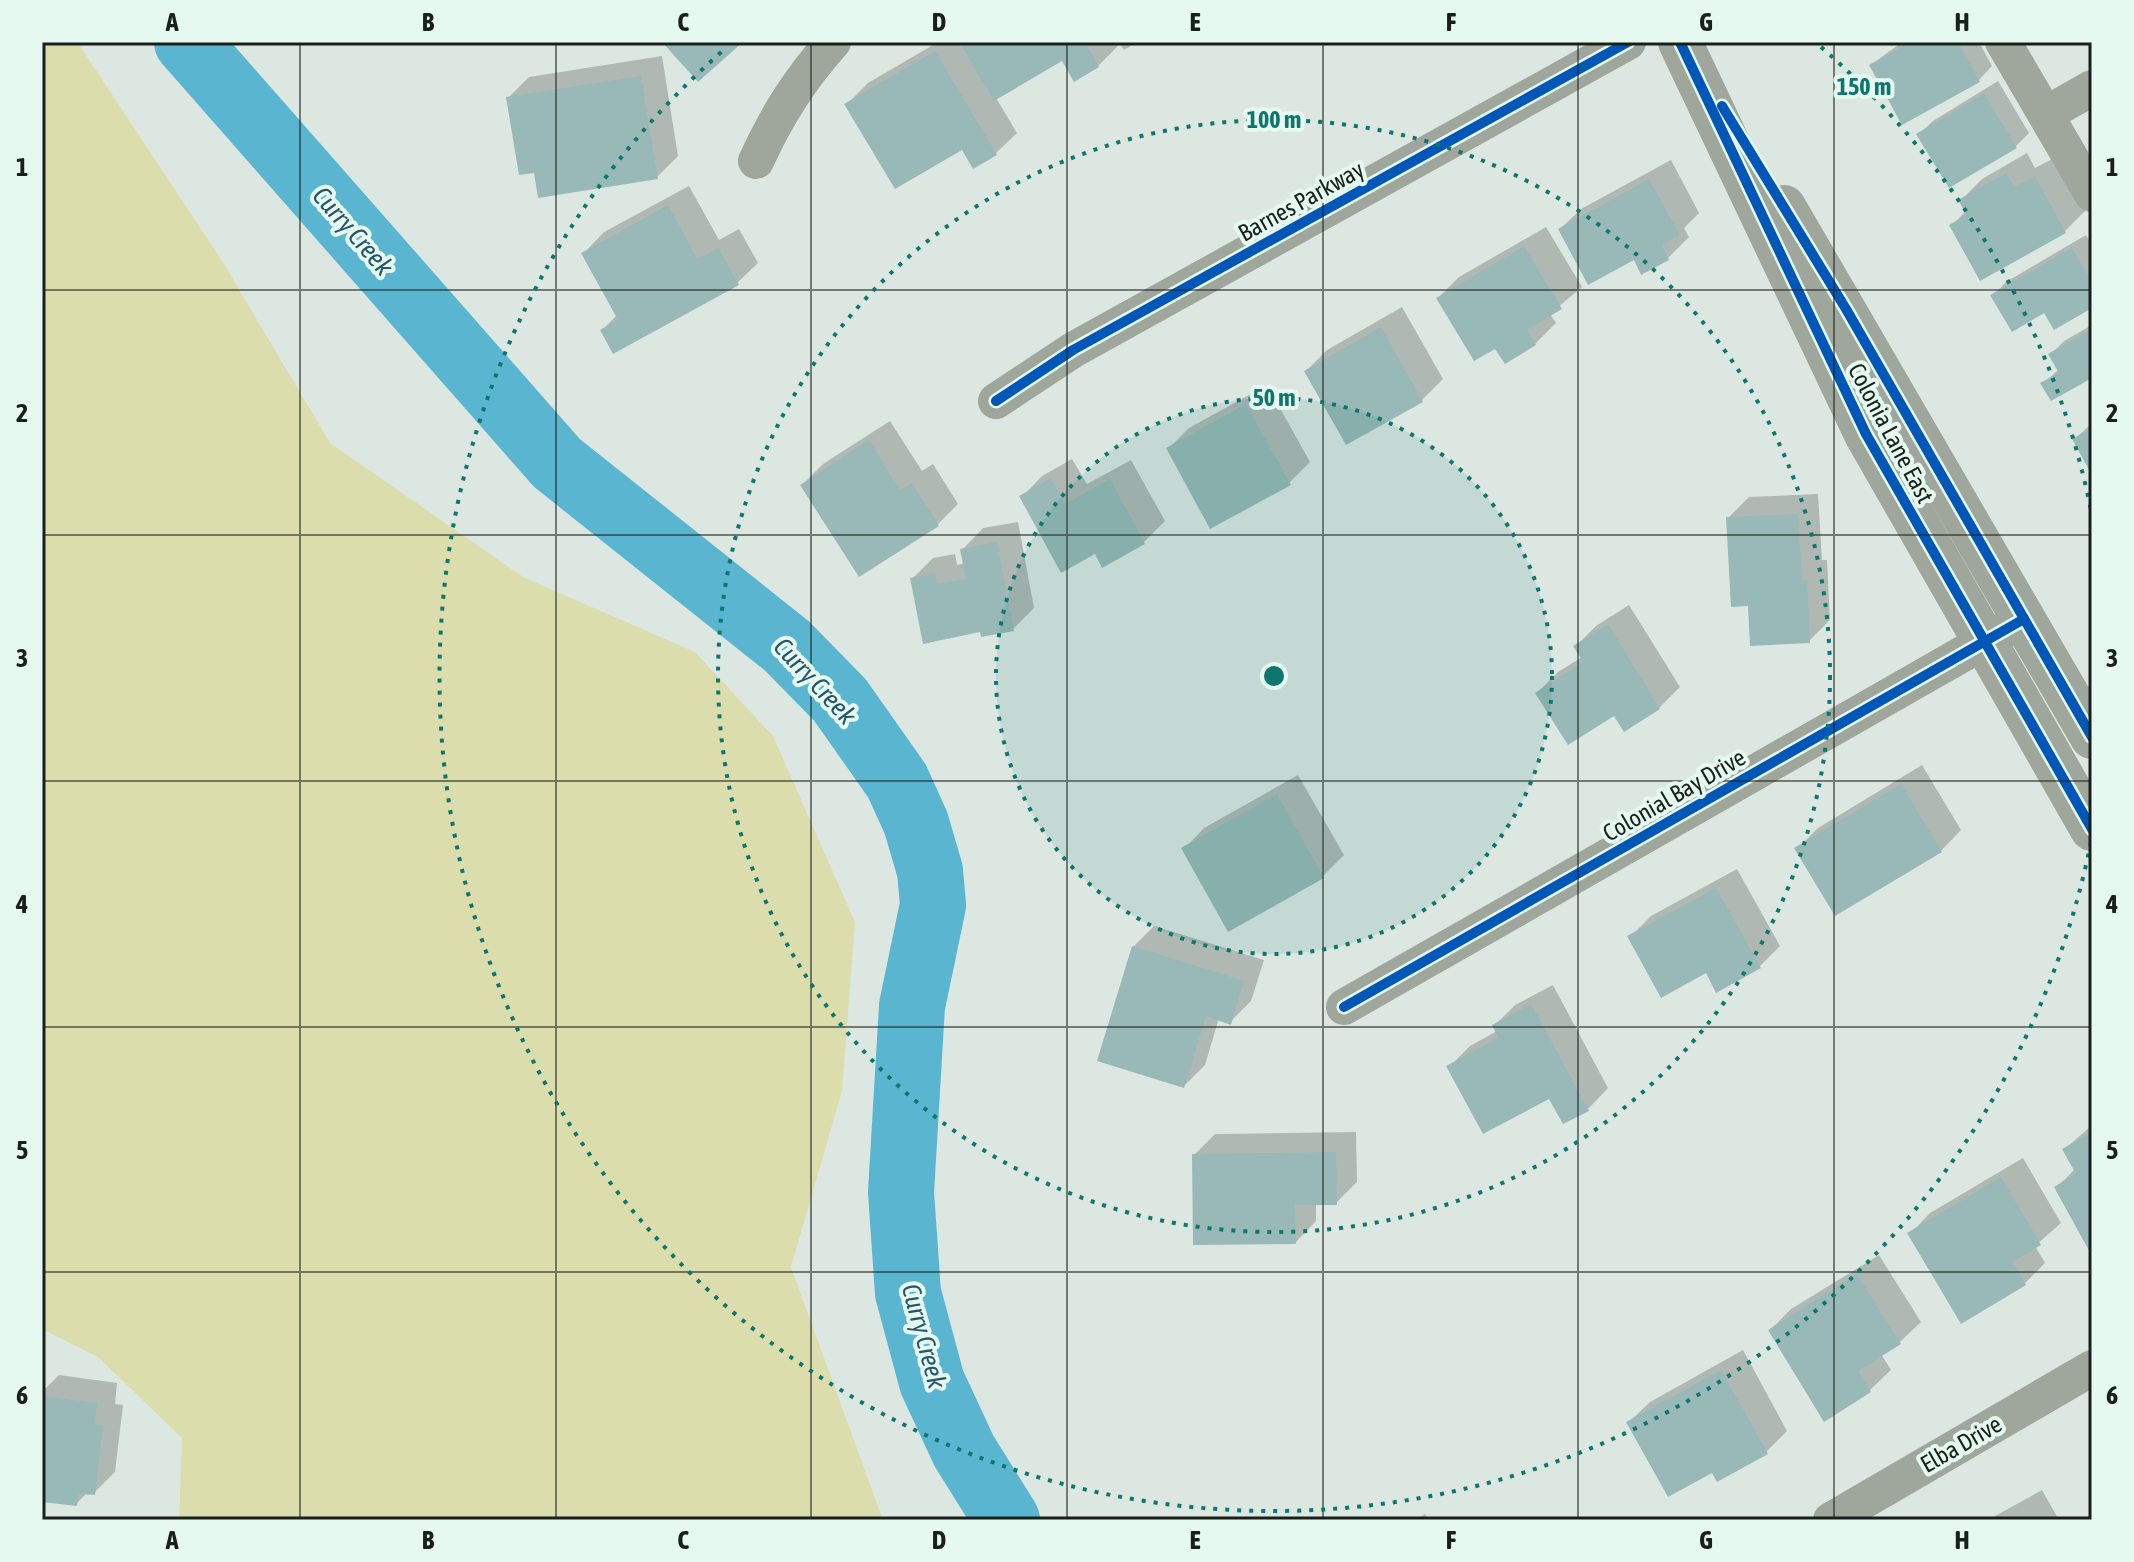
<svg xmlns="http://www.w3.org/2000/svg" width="2134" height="1562" viewBox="0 0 2134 1562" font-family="'Asap Condensed',sans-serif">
  <rect width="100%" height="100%" fill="#dde7e2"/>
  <!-- green -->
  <path fill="#dcddad" d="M 42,42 L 77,42 L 82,49 L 221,259 L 330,443 L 523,577 L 695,652 L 773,736 L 855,922 L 842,1091 L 791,1267 L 883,1520 L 179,1520 L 182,1438 L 98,1357 L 42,1329 Z"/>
  <!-- shadow -->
  <g fill="#0003">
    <path d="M 938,42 L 1138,42 L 1124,50 L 1120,44 L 1098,66 L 1063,59 L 996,98 L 1017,133 L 996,153 L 963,148 L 847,104 L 868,83 Z"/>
    <path d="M 1902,42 L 1979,42 L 1992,66 L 1979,80 L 1871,65 Z"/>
    <path d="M 662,56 L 678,156 L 657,177 L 536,170 L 508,98 L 529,77 Z"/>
    <path d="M 1998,81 L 2029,133 L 2016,146 L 1919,134 L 1933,121 Z"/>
    <path d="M 2027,153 L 2035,168 L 2056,157 L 2086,210 L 2065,231 L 1981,278 L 1952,225 L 1967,210 L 1961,200 L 1982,179 Z"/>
    <path d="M 1671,160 L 1699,213 L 1684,228 L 1689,237 L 1668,258 L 1642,272 L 1634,258 L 1560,229 L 1581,209 Z"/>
    <path d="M 689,186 L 719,240 L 739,229 L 758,263 L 737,283 L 602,330 L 617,315 L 584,253 L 604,232 Z"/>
    <path d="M 1546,227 L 1582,287 L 1550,314 L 1556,323 L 1535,344 L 1438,298 L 1459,277 Z"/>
    <path d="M 2086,235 L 2092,246 L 2092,305 L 2045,310 L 1993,296 L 2006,282 Z"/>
    <path d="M 1402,307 L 1443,379 L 1422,400 L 1347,442 L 1306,371 L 1327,350 Z"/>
    <path d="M 2092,325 L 2092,375 L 2043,384 L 2059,369 L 2050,355 L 2064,341 Z"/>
    <path d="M 1267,385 L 1310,462 L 1289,483 L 1168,449 L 1189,428 Z"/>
    <path d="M 890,421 L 922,471 L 933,464 L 958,504 L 938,524 L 802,485 L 823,464 Z"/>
    <path d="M 2092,423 L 2092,471 L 2075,439 Z"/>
    <path d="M 1072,459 L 1087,484 L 1131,460 L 1165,521 L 1144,542 L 1103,565 L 1096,551 L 1022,497 L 1042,476 Z"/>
    <path d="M 1818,494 L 1822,560 L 1827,560 L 1830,620 L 1809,641 L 1750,604 L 1728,518 L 1749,497 Z"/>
    <path d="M 1018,522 L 1034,608 L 1013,629 L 982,630 L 912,579 L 933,558 L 955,554 L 957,565 L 965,563 L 963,549 L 983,528 Z"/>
    <path d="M 1629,605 L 1680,687 L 1659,708 L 1614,714 L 1537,693 L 1558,672 L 1582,657 L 1576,646 L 1596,626 Z"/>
    <path d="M 1922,765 L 1961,830 L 1941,851 L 1797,849 L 1818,828 Z"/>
    <path d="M 1298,775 L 1344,855 L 1323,876 L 1184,849 L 1204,828 Z"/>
    <path d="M 1737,869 L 1780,946 L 1759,967 L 1630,937 L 1651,916 Z"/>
    <path d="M 1154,926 L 1264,960 L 1251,1001 L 1230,1022 L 1219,1018 L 1205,1065 L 1184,1086 L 1133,947 Z"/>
    <path d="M 1553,985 L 1608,1088 L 1588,1109 L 1449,1067 L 1470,1046 L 1497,1031 L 1494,1026 L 1515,1005 Z"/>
    <path d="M 2092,1125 L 2092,1252 L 2056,1188 L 2076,1168 L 2065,1149 Z"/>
    <path d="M 1356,1132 L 1357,1182 L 1336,1203 L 1316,1203 L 1316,1221 L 1296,1242 L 1194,1155 L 1215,1134 Z"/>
    <path d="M 2023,1158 L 2061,1223 L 2035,1246 L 2045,1263 L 2025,1283 L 1910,1234 L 1930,1213 Z"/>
    <path d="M 1879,1255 L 1921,1322 L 1900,1342 L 1881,1354 L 1891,1370 L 1870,1390 L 1825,1419 L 1770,1330 L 1791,1309 Z"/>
    <path d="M 1743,1350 L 1787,1431 L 1766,1452 L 1629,1422 L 1650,1402 Z"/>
    <path d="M 59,1375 L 117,1383 L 115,1404 L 123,1405 L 115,1472 L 94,1493 L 88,1492 L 76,1504 L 42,1488 L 42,1392 Z"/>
    <path d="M 2042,1490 L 2059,1520 L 1988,1520 Z"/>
    <path d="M 1425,1514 L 1429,1520 L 1415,1520 Z"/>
  </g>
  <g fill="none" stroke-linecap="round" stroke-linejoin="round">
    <!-- river -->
    <path stroke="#59b5d0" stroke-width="66" d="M 187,42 L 557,463 L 787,646 L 840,700 L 897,781 L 916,823 L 930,871 L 933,905 L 912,1006 L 901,1192 L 908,1293 L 932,1382 L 964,1451 L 1007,1520"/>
  </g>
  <!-- building -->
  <g fill="#98b9b7">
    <path d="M 662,42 L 743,42 L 698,82 Z"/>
    <path d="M 959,42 L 1085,42 L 1099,67 L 1074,82 L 1062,61 L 994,101 Z"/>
    <path d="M 1910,42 L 1958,42 L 1980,82 L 1902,125 L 1869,65 Z"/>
    <path d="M 935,51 L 997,155 L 973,169 L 962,150 L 895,189 L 844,104 Z"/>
    <path d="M 641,76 L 658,179 L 538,198 L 534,173 L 519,175 L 506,97 Z"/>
    <path d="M 1984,94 L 2017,148 L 1949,188 L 1916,134 Z"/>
    <path d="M 2006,173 L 2014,187 L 2035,176 L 2066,233 L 1980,281 L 1949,225 L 1967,215 L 1958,200 Z"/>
    <path d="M 1649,179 L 1680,235 L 1662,245 L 1669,260 L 1641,275 L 1634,260 L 1588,285 L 1558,229 Z"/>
    <path d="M 668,205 L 697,259 L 718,248 L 739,285 L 613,354 L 600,330 L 618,320 L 581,253 Z"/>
    <path d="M 1524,246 L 1562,309 L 1527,330 L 1536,345 L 1505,364 L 1495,349 L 1474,361 L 1436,298 Z"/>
    <path d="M 2072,248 L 2092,283 L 2092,308 L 2054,330 L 2044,313 L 2012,332 L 1990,295 Z"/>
    <path d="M 1381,327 L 1423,402 L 1346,445 L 1304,371 Z"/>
    <path d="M 2092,329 L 2092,378 L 2051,401 L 2040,383 L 2059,373 L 2048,354 Z"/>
    <path d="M 1246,404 L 1291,485 L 1210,529 L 1166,448 Z"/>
    <path d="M 2092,428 L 2092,475 L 2072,439 Z"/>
    <path d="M 869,440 L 900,490 L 912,483 L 939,526 L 859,577 L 800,485 Z"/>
    <path d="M 1051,478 L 1065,504 L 1110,479 L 1145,544 L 1102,568 L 1095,554 L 1061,573 L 1019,496 Z"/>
    <path d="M 1798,514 L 1802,580 L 1807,580 L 1810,643 L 1750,646 L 1748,606 L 1731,607 L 1726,517 Z"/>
    <path d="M 997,542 L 1014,631 L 981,637 L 980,632 L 923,644 L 910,578 L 935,573 L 937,584 L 966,579 L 960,549 Z"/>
    <path d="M 1608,624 L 1660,709 L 1624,732 L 1614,716 L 1568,745 L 1535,693 L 1583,662 L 1573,646 Z"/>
    <path d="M 1901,784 L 1942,852 L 1835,916 L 1794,848 Z"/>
    <path d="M 1277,794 L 1324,878 L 1228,932 L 1181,848 Z"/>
    <path d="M 1716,888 L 1761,968 L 1716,993 L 1706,973 L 1661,998 L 1627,936 Z"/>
    <path d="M 1132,946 L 1244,981 L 1231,1025 L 1206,1016 L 1184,1088 L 1097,1061 Z"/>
    <path d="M 1531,1004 L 1589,1111 L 1563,1124 L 1549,1099 L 1483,1134 L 1446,1066 L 1498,1038 L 1492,1025 Z"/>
    <path d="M 2092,1132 L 2092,1256 L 2054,1187 L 2076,1174 L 2062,1149 Z"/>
    <path d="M 1336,1152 L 1337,1205 L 1295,1205 L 1296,1244 L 1193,1245 L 1192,1154 Z"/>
    <path d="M 2001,1177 L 2041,1245 L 2012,1262 L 2026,1285 L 1961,1324 L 1907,1233 Z"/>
    <path d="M 1857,1274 L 1901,1344 L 1858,1371 L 1871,1392 L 1824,1422 L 1768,1330 Z"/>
    <path d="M 1721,1370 L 1768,1454 L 1717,1482 L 1712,1473 L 1668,1497 L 1626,1422 Z"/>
    <path d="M 42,1396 L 97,1403 L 95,1424 L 103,1425 L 95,1495 L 79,1494 L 77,1506 L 42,1502 Z"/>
  </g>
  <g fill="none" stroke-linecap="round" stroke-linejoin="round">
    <!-- minor -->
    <g stroke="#9fa69c" stroke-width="36">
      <path d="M 2003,42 L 2092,194"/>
      <path d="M 2046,114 L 2092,88"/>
      <path d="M 756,161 C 777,115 800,79 833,42"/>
      <path d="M 996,401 L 1073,350 L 1628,42"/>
      <path d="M 1344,1007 L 2024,619"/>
      <path d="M 1831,1520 L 2092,1368"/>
    </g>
    <!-- tertiary -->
    <g stroke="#9fa69c" stroke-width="44">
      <path d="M 1680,42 L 1866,434 L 2092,829"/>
      <path d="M 1784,207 L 2092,737"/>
    </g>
    <defs>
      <g id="cycleway">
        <path d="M 1680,42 L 1866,434 L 2092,829"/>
        <path d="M 1722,106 L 1846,309 L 2092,737"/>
        <path d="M 996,401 L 1073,350 L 1628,42"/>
        <path d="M 1344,1007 L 2024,619"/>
      </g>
    </defs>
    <!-- cycleway casing -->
    <use href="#cycleway" stroke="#e6f9f0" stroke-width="15"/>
    <!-- cycleway -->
    <use href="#cycleway" stroke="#0057b8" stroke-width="10"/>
  </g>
  <!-- grid -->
  <path fill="none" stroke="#19201c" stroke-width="2" stroke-opacity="0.55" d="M 300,42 L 300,1520M 556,42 L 556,1520M 811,42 L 811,1520M 1067,42 L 1067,1520M 1323,42 L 1323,1520M 1578,42 L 1578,1520M 1834,42 L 1834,1520M 42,290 L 2092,290M 42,535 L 2092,535M 42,781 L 2092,781M 42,1027 L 2092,1027M 42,1272 L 2092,1272"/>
  <!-- distance rings -->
  <circle cx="1274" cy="676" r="278" fill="#0f766e" fill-opacity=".12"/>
  <g fill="none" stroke="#0f766e" stroke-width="4" stroke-dasharray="4 8">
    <circle cx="1274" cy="676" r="278"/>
    <circle cx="1274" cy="676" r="556"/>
    <path d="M2091 842A834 834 0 1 1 727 47M1821 47A834 834 0 0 1 2091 510"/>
  </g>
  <g text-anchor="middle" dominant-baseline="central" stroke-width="8" stroke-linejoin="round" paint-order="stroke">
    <!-- street labels -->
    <g font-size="24" fill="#19201c" stroke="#e6f9f0">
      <text transform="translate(1301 201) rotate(-29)">Barnes Parkway</text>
      <text transform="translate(1891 433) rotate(62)">Colonia Lane East</text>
      <text transform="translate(1674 795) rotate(-30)">Colonial Bay Drive</text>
      <text transform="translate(1961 1444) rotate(-30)">Elba Drive</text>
    </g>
    <!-- water labels -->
    <g font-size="26" font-style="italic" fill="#265568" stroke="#e6f9f0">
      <text transform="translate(353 231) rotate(49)">Curry Creek</text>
      <text transform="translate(815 681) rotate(47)">Curry Creek</text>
      <text transform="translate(924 1336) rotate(75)">Curry Creek</text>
    </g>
  </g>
  <circle cx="1274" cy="676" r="12" fill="#0f766e" stroke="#e6f9f0" stroke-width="4"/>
  <g font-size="24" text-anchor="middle" font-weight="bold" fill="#0f766e" stroke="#e6f9f0" stroke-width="8" stroke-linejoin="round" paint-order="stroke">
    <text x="1864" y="95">150 m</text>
    <text x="1274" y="128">100 m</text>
    <text x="1274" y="406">50 m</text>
  </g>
  <!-- border -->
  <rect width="2134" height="1562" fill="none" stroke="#e6f9f0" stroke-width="88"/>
  <rect x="44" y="44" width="2046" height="1474" fill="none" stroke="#19201c" stroke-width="3"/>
  <g font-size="26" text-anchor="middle" font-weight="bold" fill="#19201c">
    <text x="172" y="31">A</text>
    <text x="428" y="31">B</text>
    <text x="683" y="31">C</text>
    <text x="939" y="31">D</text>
    <text x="1195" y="31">E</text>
    <text x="1451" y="31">F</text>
    <text x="1706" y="31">G</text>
    <text x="1962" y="31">H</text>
    <text x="22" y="176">1</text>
    <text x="2112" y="176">1</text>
    <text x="22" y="422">2</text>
    <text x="2112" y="422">2</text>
    <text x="22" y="667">3</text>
    <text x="2112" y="667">3</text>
    <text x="22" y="913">4</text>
    <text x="2112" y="913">4</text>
    <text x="22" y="1159">5</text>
    <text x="2112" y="1159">5</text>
    <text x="22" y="1404">6</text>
    <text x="2112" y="1404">6</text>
    <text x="172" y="1549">A</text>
    <text x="428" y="1549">B</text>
    <text x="683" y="1549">C</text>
    <text x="939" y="1549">D</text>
    <text x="1195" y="1549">E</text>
    <text x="1451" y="1549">F</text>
    <text x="1706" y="1549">G</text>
    <text x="1962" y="1549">H</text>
  </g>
</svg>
